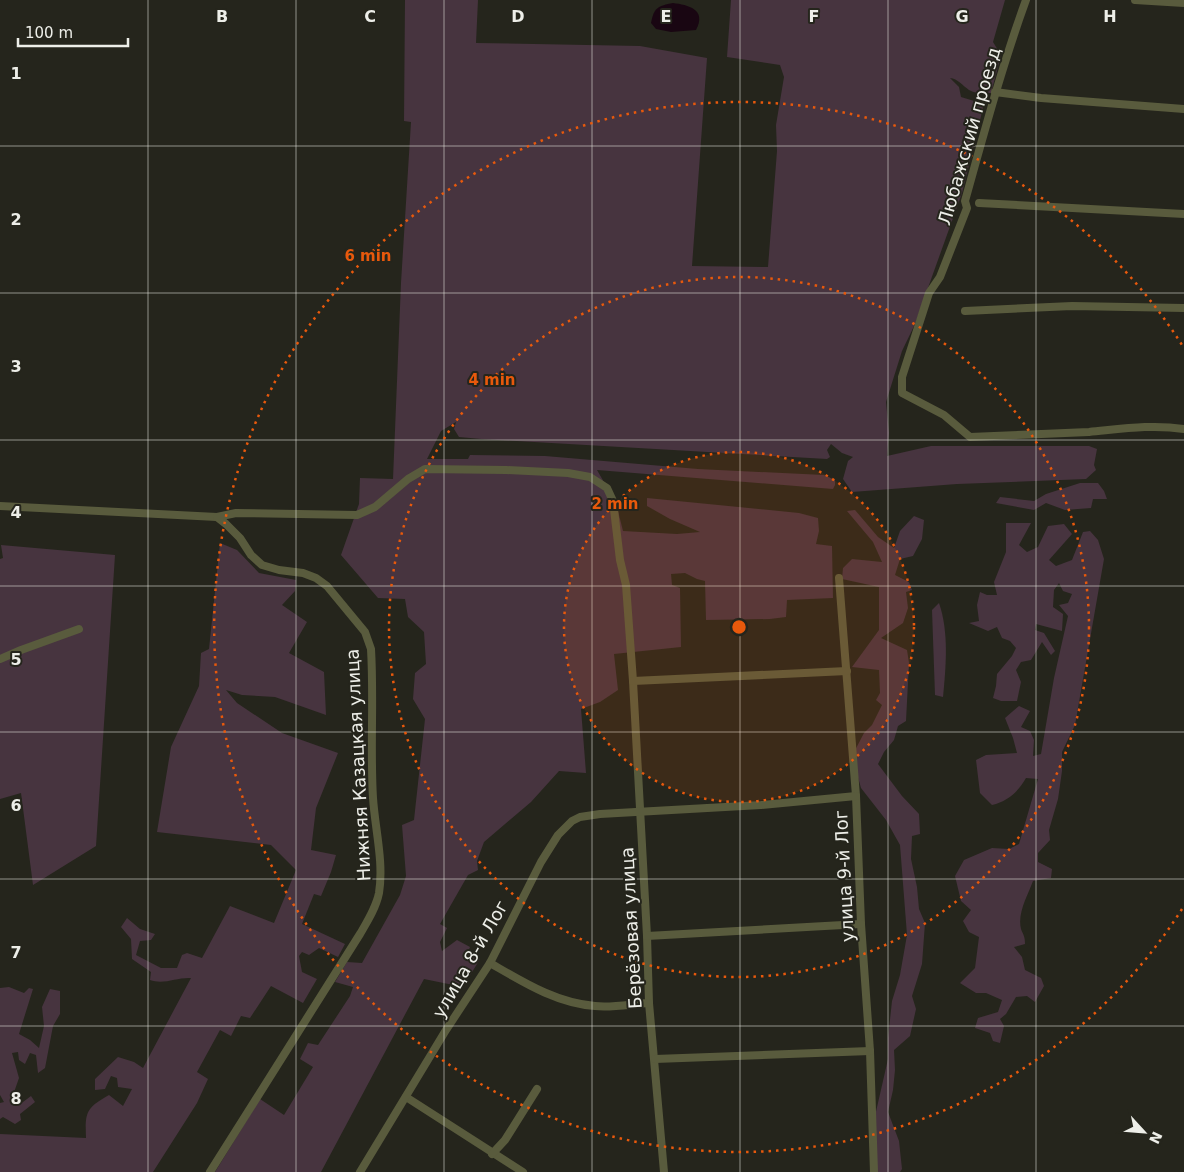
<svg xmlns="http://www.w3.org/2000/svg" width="1184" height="1172" viewBox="0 0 1184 1172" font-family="'DejaVu Sans',sans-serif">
  <rect width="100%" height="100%" fill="#25251c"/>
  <!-- green -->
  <g fill="#47343f">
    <path d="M 405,0 L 478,0 L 476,43 L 640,46 L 707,58 L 692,266 L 768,267 L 777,151 L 776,125 L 784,77 L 780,65 L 727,57 L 731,0 L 1005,0 L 993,42 L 1001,55 L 991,93 C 983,93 975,94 969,90 C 962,85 958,79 950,78 L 959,87 L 961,97 L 984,104 L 962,193 L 915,324 L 902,351 L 886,402 L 889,433 L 887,456 L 931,446 L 1089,446 L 1097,449 L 1094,465 L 1096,470 L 1086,479 L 957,484 L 852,492 L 843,479 L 848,461 L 853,457 L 842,453 L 831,444 L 827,450 L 830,457 L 827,459 L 481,439 L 459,437 L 454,429 L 456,422 L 441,431 L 427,459 L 468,459 L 470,455 L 545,456 L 698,469 L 824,475 L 835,480 L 835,485 L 833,489 L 597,470 L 616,503 L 623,531 L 677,534 L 700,532 L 670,519 L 647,506 L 647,498 L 799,513 L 818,518 L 819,531 L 816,544 L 832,546 L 833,598 L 787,600 L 786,617 L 770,619 L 706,620 L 705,581 L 697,579 L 685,573 L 671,574 L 672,585 L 680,588 L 681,647 L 614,654 L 618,690 L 600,702 L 581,709 L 586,773 L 559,771 L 531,802 L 484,842 L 477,861 L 478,870 L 468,875 L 440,924 L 447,928 L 440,942 L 442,951 L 457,940 L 470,947 L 468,952 L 480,959 L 463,987 L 424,979 L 321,1172 L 215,1172 L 260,1099 L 284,1115 L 313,1067 L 300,1059 L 308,1043 L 318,1045 L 350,996 L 353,987 L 335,982 L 347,962 L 362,963 L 400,895 L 406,876 L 402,825 L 414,820 L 425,719 L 413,699 L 415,673 L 426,664 L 424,632 L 408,617 L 405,599 L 378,598 L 341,555 L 359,504 L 360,478 L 393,479 L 401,283 L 411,122 L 404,121 Z"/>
    <path d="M 1080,483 L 1098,483 L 1104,491 L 1107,499 L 1093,499 L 1091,508 L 1065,510 L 1046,503 L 1034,510 L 996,503 L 1000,497 L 1034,501 L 1046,494 Z"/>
    <path d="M 855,510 L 878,537 L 894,548 L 900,531 L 914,516 L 924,520 L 922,539 L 913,556 L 900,559 L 895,575 L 909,582 L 912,590 L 906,592 L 908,608 L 903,623 L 881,638 L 907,650 L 909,663 L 906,721 L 898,726 L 894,740 L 884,752 L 878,764 L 902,796 L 919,814 L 920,834 L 912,836 L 911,859 L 917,887 L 919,909 L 925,923 L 922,964 L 912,996 L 916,1009 L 910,1036 L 894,1050 L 895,1070 L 893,1090 L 888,1112 L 899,1141 L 902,1169 L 900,1172 L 876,1172 L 875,1116 L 888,1059 L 888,1038 L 892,1001 L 900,975 L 907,935 L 900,845 L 886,820 L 861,788 L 852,756 L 864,733 L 872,725 L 882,705 L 876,700 L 880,693 L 879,670 L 852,667 L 879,630 L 879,587 L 842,579 L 843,568 L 852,559 L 882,562 L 873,542 L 847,511 Z"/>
    <path d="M 1006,523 L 1031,523 L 1019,545 L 1027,552 L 1038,547 L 1048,526 L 1064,524 L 1072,534 L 1049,560 L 1056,566 L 1072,560 L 1083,532 L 1090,531 L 1098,540 L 1104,559 L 1075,725 L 1062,752 L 1062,771 L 1058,799 L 1049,830 L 1050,840 L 1038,853 L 1038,862 L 1052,869 L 1051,878 L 1033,881 C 1028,895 1017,913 1021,929 C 1023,935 1025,935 1025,944 L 1014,947 L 1022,957 L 1025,970 L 1041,978 L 1044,986 L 1035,1002 L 1027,996 L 1016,997 L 1006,1014 L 1000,1019 L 1004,1026 L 1000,1043 L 993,1041 L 990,1033 L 975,1028 L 978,1018 L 998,1012 L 1002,1000 L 986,993 L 976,993 L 960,983 L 975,968 L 979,937 L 969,932 L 963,921 L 971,910 L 961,901 L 955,876 L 964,860 L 992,848 L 1009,849 L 1019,844 L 1038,779 L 1026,778 C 1018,792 1008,801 992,805 L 980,793 L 976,760 L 986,755 L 1017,753 L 1013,738 L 1005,718 L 1019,706 L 1030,711 L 1021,727 L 1030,731 L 1034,740 L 1033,756 L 1041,754 L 1054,678 L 1068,616 L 1059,605 L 1068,603 L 1072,594 L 1063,591 L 1059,583 L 1054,590 L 1053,607 L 1063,614 L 1062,631 L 1036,624 L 1035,630 L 1044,633 L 1055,651 L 1051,655 L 1042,642 L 1031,660 L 1021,662 L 1016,670 L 1021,682 L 1017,701 L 1001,701 L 993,698 L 996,686 L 997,674 L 1012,656 L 1016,648 L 1010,641 L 1002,638 L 997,627 L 988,631 L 969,623 L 979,621 L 977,605 L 980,592 L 987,595 L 997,595 L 994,582 L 1006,552 Z"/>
    <path d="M 220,543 L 237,550 L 259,573 L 296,580 L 295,591 L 282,605 L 307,622 L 289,653 L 324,672 L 326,715 L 275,697 L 242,695 L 226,690 L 237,703 L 282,733 L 338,753 L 316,808 L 311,850 L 336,855 L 331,872 L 321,896 L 314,894 L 302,924 L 345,944 L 338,957 L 319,948 L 309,955 L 302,952 L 299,956 L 302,972 L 317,979 L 303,1003 L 271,986 L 250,1018 L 241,1016 L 231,1036 L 220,1030 L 197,1072 L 208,1079 L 197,1103 L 153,1172 L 0,1172 L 0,1134 L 86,1138 C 85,1112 86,1108 109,1095 L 123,1106 L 132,1089 L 118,1087 L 117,1078 L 111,1076 L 105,1089 L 95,1090 L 95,1079 L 118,1057 L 134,1062 L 143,1068 L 191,978 C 177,977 164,985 150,980 L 151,972 L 132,959 L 131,939 L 121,927 L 127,918 L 140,929 L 155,934 L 151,940 L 140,941 L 136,955 L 161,968 L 177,968 L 182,955 L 187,953 L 202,958 L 230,906 L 274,923 L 296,870 L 271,845 L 157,832 L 171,747 L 199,686 L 201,653 L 209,649 Z"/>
    <path d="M 1,545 L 115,555 L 96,846 L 33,885 L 21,793 L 0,799 L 0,559 L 3,558 Z"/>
    <path d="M 939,603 C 949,632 946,666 943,697 L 935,695 L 932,610 Z"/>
    <path d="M 9,987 L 24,993 L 29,988 L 33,989 L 19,1034 L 30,1040 L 39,1048 L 44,1026 L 42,1007 L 50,989 L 60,991 L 60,1014 L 53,1026 L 45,1068 L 38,1073 L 36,1055 L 30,1053 L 25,1064 L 19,1060 L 18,1052 L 12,1053 L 19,1078 L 12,1098 L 19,1105 L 31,1096 L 35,1102 L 20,1114 L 21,1120 L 15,1124 L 3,1117 L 0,1119 L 0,1103 L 4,1102 L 0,1095 L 0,988 Z"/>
  </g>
  <!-- water -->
  <path fill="#190612" d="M 673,3 C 688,5 707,9 696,30 L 671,32 L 656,29 L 651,23 C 654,7 658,6 673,3 Z"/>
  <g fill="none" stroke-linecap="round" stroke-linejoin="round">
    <!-- minor -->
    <g stroke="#595b3d" stroke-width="8">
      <path d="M 1026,0 C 1002,66 984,133 965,201 L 967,208 L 940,277 L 929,293 L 902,377 L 902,393 L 944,415 L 970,437 C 1010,435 1049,434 1089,432 C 1121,429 1152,424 1184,429"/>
      <path d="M 1135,0 L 1184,3"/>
      <path d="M 995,92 L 1041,98 L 1184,109"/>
      <path d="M 979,203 L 1184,214"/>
      <path d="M 965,311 L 1072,306 L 1184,308"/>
      <path d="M 0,506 L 217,517 L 226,524 L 240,538 L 251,555 L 262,565 L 279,570 L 303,573 L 316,578 L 327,586 L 365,632 L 371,649 C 374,699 370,748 373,798 C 375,829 384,862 379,893 C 376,908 367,922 360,934 L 210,1172"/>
      <path d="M 217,517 L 236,513 L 357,515 L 375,507 L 408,479 L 425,469 L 506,470 L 568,473 L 590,477 L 607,488 L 613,501 L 620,560 L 626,585 L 633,681 L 647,936 L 649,1003 L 664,1172"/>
      <path d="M 839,578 L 856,796 L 861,924 L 870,1051 L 874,1172"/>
      <path d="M 0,659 L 21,650 L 79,629"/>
      <path d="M 633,681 L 847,671"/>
      <path d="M 647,936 L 861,924"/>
      <path d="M 490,963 C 523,982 556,1003 595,1006 C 612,1008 631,1004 649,1003"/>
      <path d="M 655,1059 L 870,1051"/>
      <path d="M 406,1097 L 523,1172"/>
      <path d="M 492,1154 L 505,1140 L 537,1089"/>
      <path d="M 360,1172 L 446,1030 L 490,963 L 541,862 L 558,835 L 572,821 L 580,817 L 600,814 L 761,805 L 856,796"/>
    </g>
  </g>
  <!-- grid -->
  <path fill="none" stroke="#edeee8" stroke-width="1" stroke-opacity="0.55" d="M 148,0 L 148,1172M 296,0 L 296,1172M 444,0 L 444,1172M 592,0 L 592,1172M 740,0 L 740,1172M 888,0 L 888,1172M 1036,0 L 1036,1172M 0,146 L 1184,146M 0,293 L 1184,293M 0,440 L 1184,440M 0,586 L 1184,586M 0,732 L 1184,732M 0,879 L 1184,879M 0,1026 L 1184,1026"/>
  <!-- distance rings -->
  <circle cx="739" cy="627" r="175" fill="#e8590c" fill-opacity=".12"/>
  <g fill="none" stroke="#e8590c" stroke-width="2.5" stroke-dasharray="2.5 5">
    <circle cx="739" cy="627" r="175"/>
    <circle cx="739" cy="627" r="350"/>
    <path d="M1182 909A525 525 0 1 1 1182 345"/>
  </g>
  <g text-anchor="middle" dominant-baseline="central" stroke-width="4" stroke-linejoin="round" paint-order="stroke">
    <!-- street labels -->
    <g font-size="18" fill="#edeee8" stroke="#25251c">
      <text transform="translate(969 136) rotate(-74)">Любажский проезд</text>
      <text transform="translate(358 765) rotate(-93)">Нижняя Казацкая улица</text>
      <text transform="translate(844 876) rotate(-93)">улица 9-й Лог</text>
      <text transform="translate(631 928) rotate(-93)">Берёзовая улица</text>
      <text transform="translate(470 959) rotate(-60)">улица 8-й Лог</text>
    </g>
  </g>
  <g font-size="16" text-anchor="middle" font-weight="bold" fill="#edeee8" stroke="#25251c" stroke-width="4" stroke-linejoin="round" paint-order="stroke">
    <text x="222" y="22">B</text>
    <text x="370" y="22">C</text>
    <text x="518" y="22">D</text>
    <text x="666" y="22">E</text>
    <text x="814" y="22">F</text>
    <text x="962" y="22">G</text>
    <text x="1110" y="22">H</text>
    <text x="16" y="79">1</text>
    <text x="16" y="225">2</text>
    <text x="16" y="372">3</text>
    <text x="16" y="518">4</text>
    <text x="16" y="665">5</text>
    <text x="16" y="811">6</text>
    <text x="16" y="958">7</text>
    <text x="16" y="1104">8</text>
  </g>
  <circle cx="739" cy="627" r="8" fill="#e8590c" stroke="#25251c" stroke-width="2.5"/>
  <g font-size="15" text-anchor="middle" font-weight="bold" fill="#e8590c" stroke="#25251c" stroke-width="4" stroke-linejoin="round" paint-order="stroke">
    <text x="368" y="261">6 min</text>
    <text x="492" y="385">4 min</text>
    <text x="615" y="509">2 min</text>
  </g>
  <!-- north arrow -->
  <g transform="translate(1144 1132) rotate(116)" stroke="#25251c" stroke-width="4" paint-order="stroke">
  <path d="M0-4L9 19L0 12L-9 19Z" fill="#edeee8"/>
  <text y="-8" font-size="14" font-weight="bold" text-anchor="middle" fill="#edeee8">N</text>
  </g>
  <!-- scale -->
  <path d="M18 38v8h110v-8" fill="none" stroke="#edeee8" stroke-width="2.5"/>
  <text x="25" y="38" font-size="15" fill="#edeee8" stroke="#25251c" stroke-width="4" paint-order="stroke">100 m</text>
</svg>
